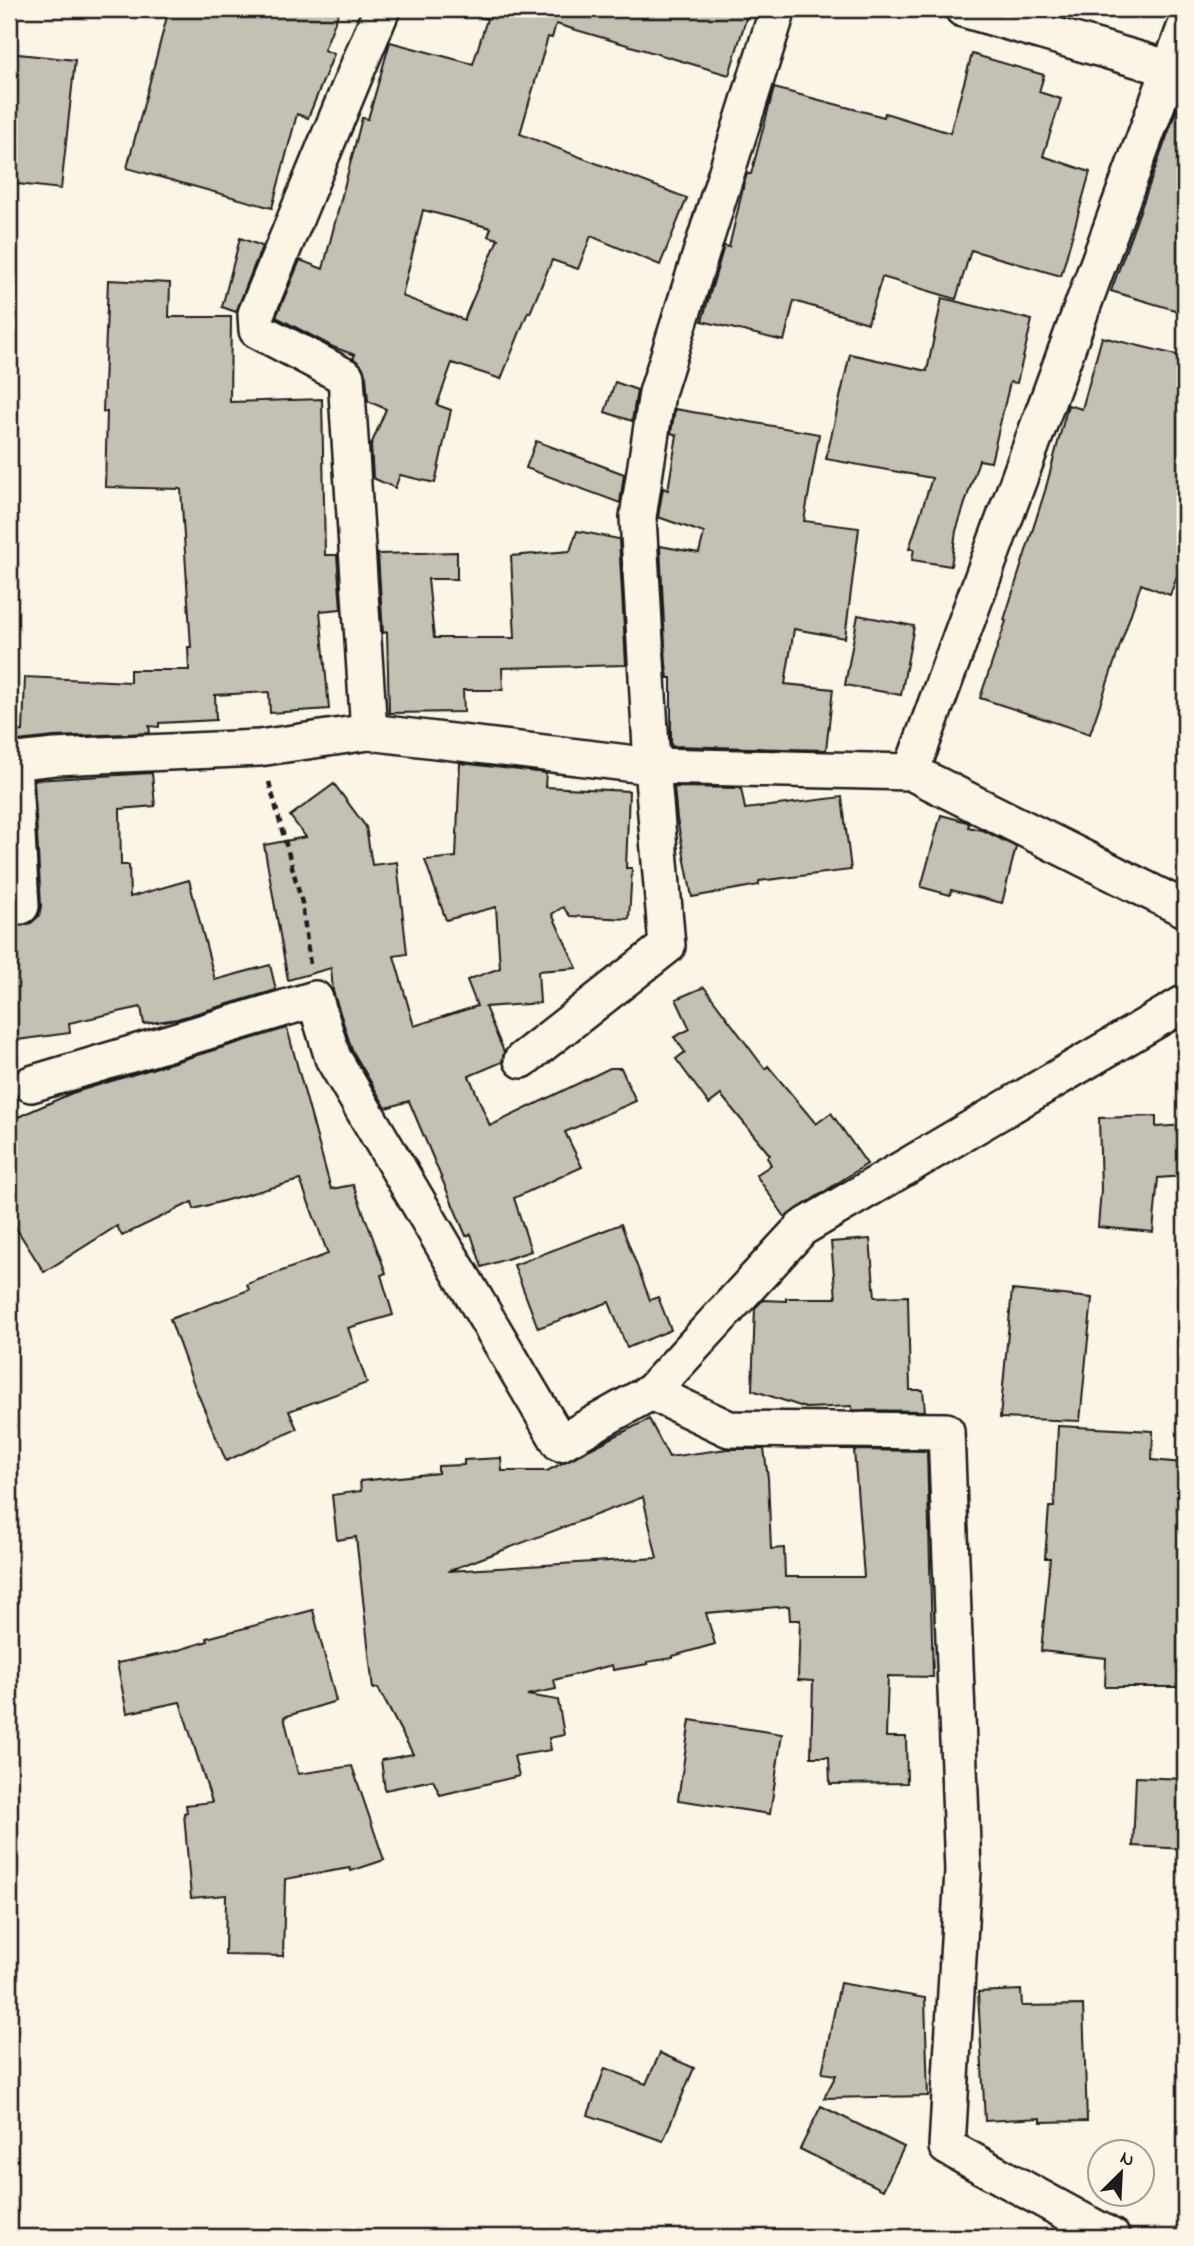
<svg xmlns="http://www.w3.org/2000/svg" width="1194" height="2246" viewBox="0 0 1194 2246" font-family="'Indie Flower',sans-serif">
  <rect width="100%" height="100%" fill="#fcf5e5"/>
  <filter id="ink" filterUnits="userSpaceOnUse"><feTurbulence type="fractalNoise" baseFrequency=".0143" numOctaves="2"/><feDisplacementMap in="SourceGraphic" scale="14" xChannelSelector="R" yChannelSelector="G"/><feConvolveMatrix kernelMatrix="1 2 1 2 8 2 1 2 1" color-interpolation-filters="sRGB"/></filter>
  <g filter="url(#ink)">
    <!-- building -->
    <g fill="#c4c0b3" stroke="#1c1c1c" stroke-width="2" fill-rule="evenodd">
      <path d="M 169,9 L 340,9 L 324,50 L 334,54 L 308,118 L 297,114 L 272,208 L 127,168 Z"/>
      <path d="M 478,9 L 749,9 L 729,75 L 556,24 L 552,38 L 548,37 L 520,134 L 687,198 L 660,265 L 591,236 L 578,269 L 552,260 L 530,313 L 528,312 L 501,379 L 452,363 L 437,405 L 451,410 L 435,483 L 400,475 L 395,488 L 373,478 L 371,445 L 386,409 L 368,401 L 366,376 L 362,366 L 353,358 L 355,355 L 333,347 L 276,317 L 300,260 L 323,269 L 362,118 L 368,119 L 390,42 L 473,64 L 487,19 L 477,16 ZM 423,210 L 491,228 L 488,236 L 498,239 L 464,320 L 402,296 Z"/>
      <path d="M 9,53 L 75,60 L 61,189 L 9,183 Z"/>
      <path d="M 972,54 L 1044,75 L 1039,92 L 1061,99 L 1043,156 L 1090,172 L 1061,276 L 971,250 L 956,299 L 882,277 L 868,323 L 794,301 L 784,341 L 702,321 L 724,246 L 729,247 L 745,180 L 747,174 L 751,174 L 774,88 L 884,117 L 885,113 L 950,133 Z"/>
      <path d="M 1183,92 L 1185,93 L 1185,313 L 1111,291 Z"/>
      <path d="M 240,238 L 262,246 L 236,312 L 222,307 Z"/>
      <path d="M 108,280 L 170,283 L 169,317 L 231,317 L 230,402 L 322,399 L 325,555 L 337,555 L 341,609 L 320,611 L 329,709 L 270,713 L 269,692 L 215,695 L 216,720 L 159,723 L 159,727 L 149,726 L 150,733 L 54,737 L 9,742 L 9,732 L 23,731 L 25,677 L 130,682 L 130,670 L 189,670 L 188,647 L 191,647 L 181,489 L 105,487 L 107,412 L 103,412 Z"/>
      <path d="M 942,298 L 1032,320 L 1017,383 L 1010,382 L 991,462 L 979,460 L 956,531 L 951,566 L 912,560 L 914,549 L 909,549 L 932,478 L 826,459 L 850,354 L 927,371 Z"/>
      <path d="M 1102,337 L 1185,357 L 1185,555 L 1170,595 L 1141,584 L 1090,734 L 980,698 L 1006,621 L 1004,620 L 1045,491 L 1068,405 L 1082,409 Z"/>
      <path d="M 615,382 L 637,390 L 632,421 L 605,412 Z"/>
      <path d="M 675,409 L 819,434 L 804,521 L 859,528 L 845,638 L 794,629 L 785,684 L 833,689 L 826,750 L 671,746 L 671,678 L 668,678 L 666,664 L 660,546 L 699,553 L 704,533 L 658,517 L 663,488 L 668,490 L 677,435 L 671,433 Z"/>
      <path d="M 536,441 L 624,474 L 620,503 L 526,468 Z"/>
      <path d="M 577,531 L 619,539 L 626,665 L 502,668 L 503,690 L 463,690 L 464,712 L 389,713 L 387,632 L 383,633 L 378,554 L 457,552 L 457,579 L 428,579 L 434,638 L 515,638 L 511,556 L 570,551 Z"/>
      <path d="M 858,615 L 914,626 L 901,695 L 845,685 Z"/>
      <path d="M 460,763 L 546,773 L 545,787 L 629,791 L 626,868 L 632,868 L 629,919 L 570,916 L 563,907 L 552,914 L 577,968 L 538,971 L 540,1003 L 485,1007 L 504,1052 L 502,1062 L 469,1076 L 490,1126 L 610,1068 L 621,1068 L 636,1101 L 565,1132 L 582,1167 L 514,1198 L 531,1251 L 482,1267 L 471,1234 L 466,1236 L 409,1101 L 386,1108 L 352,1050 L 333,991 L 331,968 L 288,980 L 264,845 L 306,837 L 290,816 L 334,784 L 366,827 L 372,865 L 397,862 L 407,954 L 394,956 L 414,1026 L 477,1006 L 467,980 L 500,968 L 496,907 L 446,920 L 425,860 L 456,857 Z"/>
      <path d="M 152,773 L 155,806 L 120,809 L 121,865 L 129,865 L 130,897 L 189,880 L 215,980 L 270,965 L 276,990 L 177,1019 L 144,1024 L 141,1007 L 69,1023 L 70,1033 L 9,1041 L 9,921 L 21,926 L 31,923 L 39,916 L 41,906 L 34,780 Z"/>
      <path d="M 674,787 L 741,788 L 745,809 L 842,797 L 851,870 L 759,881 L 759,885 L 692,897 L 677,819 Z"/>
      <path d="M 941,815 L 967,822 L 969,824 L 968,827 L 985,831 L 1016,847 L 1002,903 L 951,890 L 950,895 L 921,887 Z"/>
      <path d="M 704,987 L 765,1069 L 768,1066 L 816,1124 L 831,1113 L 867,1164 L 785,1217 L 756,1175 L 771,1165 L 767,1157 L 770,1155 L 721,1095 L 709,1104 L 676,1059 L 685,1052 L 674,1037 L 690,1029 L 676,999 Z"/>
      <path d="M 287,1028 L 331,1189 L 353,1185 L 386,1273 L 381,1275 L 393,1315 L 348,1328 L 367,1383 L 289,1411 L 297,1429 L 226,1461 L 194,1385 L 170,1319 L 249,1290 L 247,1284 L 328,1254 L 300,1180 L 194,1209 L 192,1202 L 122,1236 L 117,1226 L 44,1272 L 9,1217 L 9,1121 L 72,1093 Z"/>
      <path d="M 1156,1116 L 1156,1127 L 1185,1125 L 1185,1176 L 1158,1178 L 1153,1232 L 1098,1227 L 1101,1190 L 1099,1118 Z"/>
      <path d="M 621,1224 L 650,1300 L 658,1297 L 671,1330 L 627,1348 L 609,1302 L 538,1328 L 514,1265 Z"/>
      <path d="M 870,1239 L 875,1297 L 908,1296 L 910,1390 L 923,1390 L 925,1411 L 852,1410 L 852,1406 L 806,1408 L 752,1390 L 755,1308 L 763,1300 L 786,1301 L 786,1298 L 836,1298 L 831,1242 Z"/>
      <path d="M 1012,1290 L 1092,1298 L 1080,1421 L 1000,1418 Z"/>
      <path d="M 649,1419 L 669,1457 L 727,1449 L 764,1449 L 768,1478 L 771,1549 L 784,1548 L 785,1577 L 864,1577 L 854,1450 L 927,1451 L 933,1677 L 888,1676 L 886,1737 L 906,1737 L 907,1783 L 830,1784 L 829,1757 L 811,1757 L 813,1681 L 798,1680 L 800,1620 L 790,1620 L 789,1606 L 706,1613 L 715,1644 L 673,1656 L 673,1658 L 647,1662 L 648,1664 L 613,1670 L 612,1665 L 554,1680 L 556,1689 L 527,1695 L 558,1700 L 564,1735 L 549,1738 L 551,1750 L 514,1756 L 519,1776 L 440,1795 L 433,1780 L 385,1790 L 381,1760 L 413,1754 L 378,1688 L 373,1689 L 356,1537 L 337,1540 L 332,1495 L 361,1491 L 360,1481 L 438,1473 L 438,1466 L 464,1465 L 464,1460 L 501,1458 L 502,1471 L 547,1471 ZM 643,1497 L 657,1558 L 448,1571 Z"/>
      <path d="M 1058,1426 L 1153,1431 L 1152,1460 L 1182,1463 L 1177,1511 L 1181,1511 L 1178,1564 L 1182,1564 L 1179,1619 L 1185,1619 L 1185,1687 L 1105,1687 L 1106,1658 L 1041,1651 L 1050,1558 L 1045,1558 L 1049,1507 L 1054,1507 Z"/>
      <path d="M 313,1610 L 336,1701 L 284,1717 L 298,1774 L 352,1766 L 384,1860 L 351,1871 L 350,1868 L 285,1879 L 283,1956 L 225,1955 L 226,1895 L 191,1898 L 184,1813 L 187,1812 L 186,1805 L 212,1802 L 180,1702 L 127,1713 L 117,1663 L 172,1652 L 208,1641 L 207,1638 Z"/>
      <path d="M 690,1720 L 782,1734 L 770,1814 L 678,1800 Z"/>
      <path d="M 1136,1777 L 1185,1779 L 1185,1849 L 1133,1846 Z"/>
      <path d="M 840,1983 L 925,1998 L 928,2096 L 824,2098 L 836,2075 L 822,2073 Z"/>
      <path d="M 1021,1990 L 1022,2006 L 1083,2005 L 1087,2121 L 1041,2122 L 1041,2118 L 985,2121 L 978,1992 Z"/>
      <path d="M 660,2053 L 694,2068 L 663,2141 L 588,2115 L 605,2068 L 646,2084 Z"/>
      <path d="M 821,2106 L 904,2147 L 883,2190 L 800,2149 Z"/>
    </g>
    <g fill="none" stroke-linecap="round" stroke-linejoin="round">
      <defs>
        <g id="street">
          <path d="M 963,9 L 1185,73"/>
          <path d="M 369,732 L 346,377 L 257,330 L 256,314 L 382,9"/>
          <path d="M 9,762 L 55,757 L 259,748 L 369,732 L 652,766 L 911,772 L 1185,909"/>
          <path d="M 13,762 L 21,906"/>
          <path d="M 911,772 L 1185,28"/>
          <path d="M 522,1060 L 667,946 L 652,766 L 638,517 L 657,393 L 778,9"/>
          <path d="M 31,1084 L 315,999 L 333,1058 L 560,1443 L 651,1392 L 802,1228 L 1185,1003"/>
          <path d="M 651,1392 L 729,1429 L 946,1431 L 963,1871 L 947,2147 L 1112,2237"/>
        </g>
      </defs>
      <!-- street casing -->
      <use href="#street" stroke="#1c1c1c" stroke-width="40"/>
      <!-- path -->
      <path stroke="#1c1c1c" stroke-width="4.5" stroke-dasharray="7 5" stroke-linecap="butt" d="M 269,782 L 302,903 L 310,965"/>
      <!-- street -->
      <use href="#street" stroke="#fcf5e5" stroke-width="35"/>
    </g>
  </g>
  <!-- margin -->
  <rect width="1194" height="2246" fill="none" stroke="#fcf5e5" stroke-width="35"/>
  <rect x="18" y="18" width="1159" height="2211" fill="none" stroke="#1c1c1c" stroke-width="2.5" filter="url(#ink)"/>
  <!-- north arrow -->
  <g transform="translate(1121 2173) rotate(24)"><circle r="33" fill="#fcf5e5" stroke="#a29e95" stroke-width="2"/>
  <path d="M0-5L12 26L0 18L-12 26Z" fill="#1c1c1c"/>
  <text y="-10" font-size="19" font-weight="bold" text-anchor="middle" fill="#1c1c1c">N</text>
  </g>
</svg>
